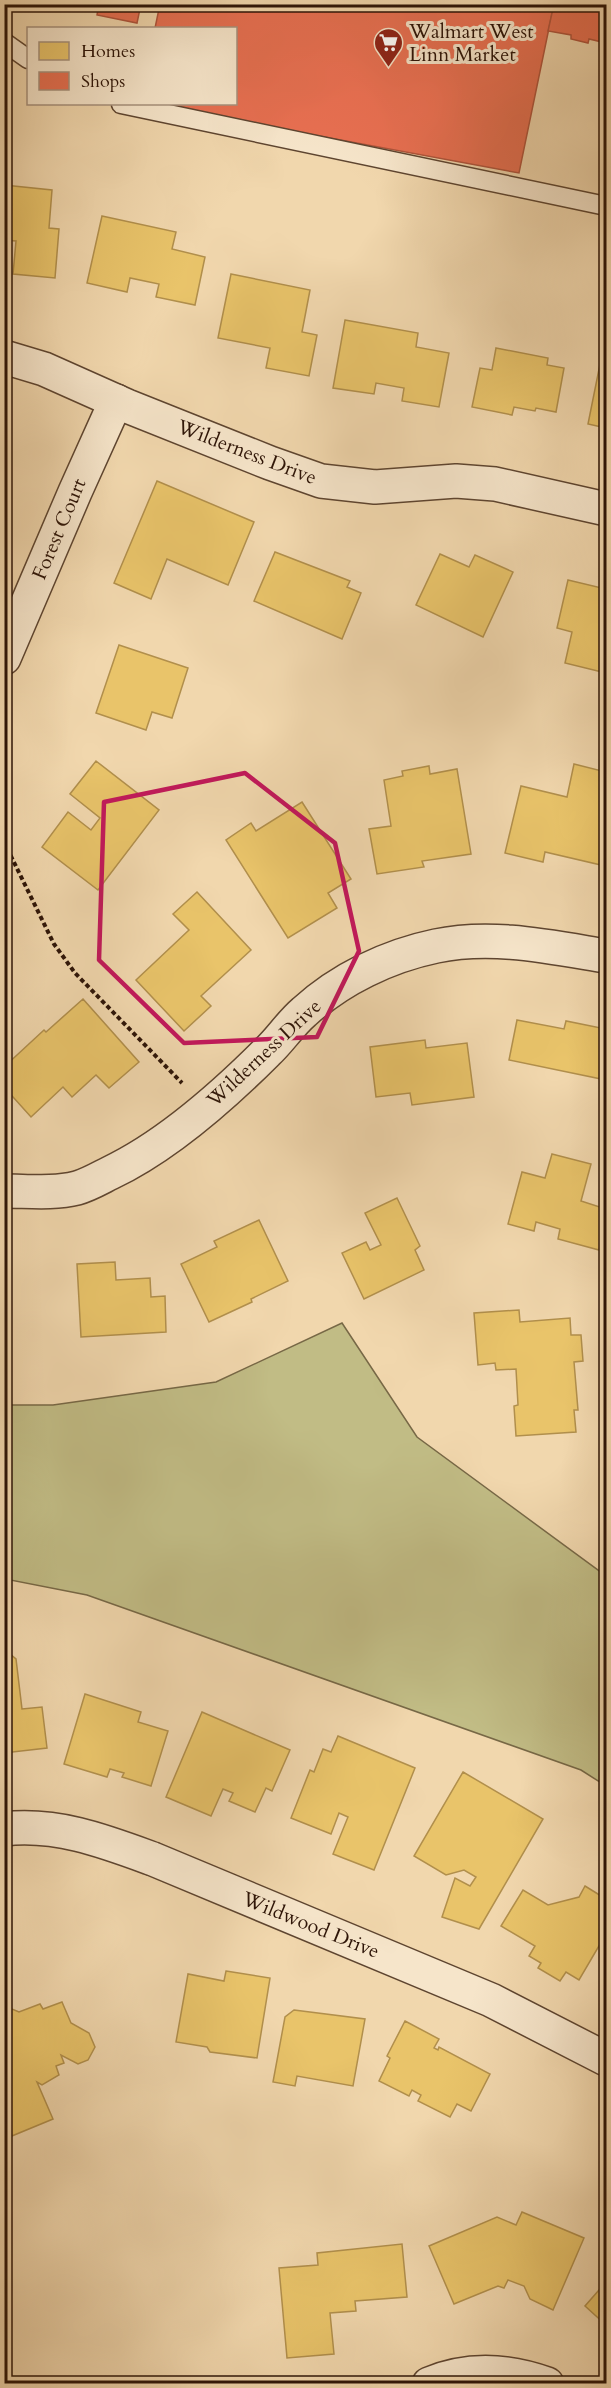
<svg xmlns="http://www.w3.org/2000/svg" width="611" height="2388" viewBox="0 0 611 2388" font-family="Cardo,serif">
  <rect width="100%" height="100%" fill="#f1d7ad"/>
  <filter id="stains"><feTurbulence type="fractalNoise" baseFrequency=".00333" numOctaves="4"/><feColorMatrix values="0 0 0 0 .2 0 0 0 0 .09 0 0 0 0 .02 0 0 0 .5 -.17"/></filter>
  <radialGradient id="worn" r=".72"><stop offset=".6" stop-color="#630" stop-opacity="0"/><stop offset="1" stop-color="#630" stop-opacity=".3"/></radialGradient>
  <!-- green -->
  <path fill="#c1bc85" stroke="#776846" stroke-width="1.5" d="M 342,1323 L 417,1437 L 606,1576 L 606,1786 L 581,1770 L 87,1595 L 5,1579 L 5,1405 L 53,1405 L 216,1382 Z"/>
  <!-- homes -->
  <g fill="#e9c46a" stroke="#b18f4c" stroke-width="1.5">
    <path d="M 4,185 L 52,190 L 49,228 L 59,229 L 55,278 L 13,274 L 16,241 L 4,240 Z"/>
    <path d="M 102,216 L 176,232 L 172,249 L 205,257 L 195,305 L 156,297 L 159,284 L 130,278 L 127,292 L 87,283 Z"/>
    <path d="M 231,274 L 310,290 L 302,332 L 317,335 L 309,376 L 266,368 L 270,348 L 218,338 Z"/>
    <path d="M 345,320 L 418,333 L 416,347 L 449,353 L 439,407 L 402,401 L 404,388 L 376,383 L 374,394 L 333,388 Z"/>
    <path d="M 496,348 L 548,358 L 547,365 L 564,368 L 556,412 L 536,408 L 535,411 L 514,407 L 512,415 L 472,407 L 480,368 L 492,370 Z"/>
    <path d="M 600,364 L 606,365 L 606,428 L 588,424 Z"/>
    <path d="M 157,481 L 254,522 L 228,585 L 167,559 L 151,599 L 114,583 Z"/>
    <path d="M 275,552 L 350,581 L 347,587 L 361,593 L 342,639 L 254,601 Z"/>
    <path d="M 440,554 L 469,567 L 475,555 L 513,572 L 483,637 L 416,605 Z"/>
    <path d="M 568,580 L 606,589 L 606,673 L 565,663 L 572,632 L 557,628 Z"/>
    <path d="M 119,645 L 188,668 L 172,718 L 152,712 L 146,730 L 96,713 Z"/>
    <path d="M 96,761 L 159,810 L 98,890 L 42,847 L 68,812 L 91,830 L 100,818 L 70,794 Z"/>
    <path d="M 574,764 L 606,772 L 606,842 L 601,865 L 545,852 L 543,862 L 505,853 L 521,786 L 567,797 Z"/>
    <path d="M 429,766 L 430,774 L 457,769 L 471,854 L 422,861 L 424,867 L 377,874 L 369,829 L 391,826 L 384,780 L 403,776 L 402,771 Z"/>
    <path d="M 302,802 L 351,879 L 328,893 L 337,908 L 288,938 L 226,840 L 251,823 L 256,831 Z"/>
    <path d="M 197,892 L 251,950 L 201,996 L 211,1006 L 184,1031 L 136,980 L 189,930 L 173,914 Z"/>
    <path d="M 83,999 L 139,1062 L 109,1088 L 96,1075 L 72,1097 L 63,1087 L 31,1117 L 4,1087 L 4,1067 L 44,1030 L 46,1032 Z"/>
    <path d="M 517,1020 L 564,1029 L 566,1021 L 606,1029 L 606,1080 L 509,1060 Z"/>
    <path d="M 425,1040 L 426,1048 L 467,1043 L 474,1097 L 412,1105 L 410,1093 L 376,1097 L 370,1047 Z"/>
    <path d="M 552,1154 L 591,1164 L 581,1201 L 606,1209 L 606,1223 L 599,1250 L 558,1239 L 560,1229 L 536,1222 L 534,1231 L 508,1224 L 522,1172 L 545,1178 Z"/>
    <path d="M 397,1198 L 420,1246 L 415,1250 L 424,1270 L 364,1299 L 342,1253 L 366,1242 L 370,1250 L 381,1245 L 365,1213 Z"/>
    <path d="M 259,1220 L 288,1281 L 251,1299 L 252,1302 L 209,1322 L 181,1264 L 217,1247 L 214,1241 Z"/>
    <path d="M 115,1262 L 116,1280 L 150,1278 L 151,1297 L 165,1296 L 166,1332 L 81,1337 L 77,1264 Z"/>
    <path d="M 519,1310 L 520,1322 L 570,1318 L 571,1335 L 581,1335 L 583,1361 L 574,1362 L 578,1410 L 574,1410 L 576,1432 L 516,1436 L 514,1406 L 518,1405 L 516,1369 L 496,1370 L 495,1363 L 478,1365 L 474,1313 Z"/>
    <path d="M 4,1649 L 16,1659 L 22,1709 L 42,1707 L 47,1748 L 4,1753 Z"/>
    <path d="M 85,1694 L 141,1712 L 138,1722 L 168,1731 L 151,1786 L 122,1777 L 124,1773 L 110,1769 L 107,1777 L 64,1764 Z"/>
    <path d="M 202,1712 L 290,1750 L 272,1791 L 266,1788 L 255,1812 L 229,1801 L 233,1793 L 223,1789 L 211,1816 L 166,1797 Z"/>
    <path d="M 338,1736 L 415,1768 L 374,1870 L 333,1854 L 348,1817 L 339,1813 L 331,1834 L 291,1818 L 310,1770 L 314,1772 L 323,1749 L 331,1752 Z"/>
    <path d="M 463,1772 L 543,1819 L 479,1929 L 442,1917 L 455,1878 L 470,1886 L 476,1877 L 464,1870 L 446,1875 L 414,1856 Z"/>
    <path d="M 585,1886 L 606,1899 L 606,1934 L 579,1980 L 566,1972 L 560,1981 L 538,1968 L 541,1963 L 529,1956 L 535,1946 L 501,1926 L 523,1890 L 548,1905 L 579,1897 Z"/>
    <path d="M 226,1971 L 270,1978 L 257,2058 L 210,2052 L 207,2047 L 176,2042 L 188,1974 L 224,1981 Z"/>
    <path d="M 62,2002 L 71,2023 L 89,2033 L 95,2047 L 88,2060 L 78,2064 L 61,2055 L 64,2063 L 56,2066 L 59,2075 L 42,2085 L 37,2082 L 53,2119 L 7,2138 L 4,2134 L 4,2012 L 12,2009 L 19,2012 L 40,2004 L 43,2009 Z"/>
    <path d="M 294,2010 L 365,2019 L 353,2086 L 297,2076 L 295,2086 L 273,2082 L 285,2017 Z"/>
    <path d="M 405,2021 L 439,2039 L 434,2048 L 438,2050 L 439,2047 L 490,2074 L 471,2111 L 457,2104 L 450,2117 L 418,2101 L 421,2095 L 412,2090 L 409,2096 L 379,2081 L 390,2058 L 387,2056 Z"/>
    <path d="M 522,2212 L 584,2238 L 553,2310 L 530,2299 L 524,2286 L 508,2280 L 504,2288 L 498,2286 L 454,2304 L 429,2246 L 497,2217 L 516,2225 Z"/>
    <path d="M 402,2244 L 407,2297 L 355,2301 L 356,2311 L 330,2313 L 334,2354 L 287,2358 L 279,2268 L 318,2265 L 317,2253 Z"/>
    <path d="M 606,2282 L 606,2325 L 585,2306 Z"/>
  </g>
  <!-- shops -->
  <g fill="#e76f51" stroke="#af543b" stroke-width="1.5">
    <path d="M 99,4 L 141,4 L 137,23 L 97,15 Z"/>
    <path d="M 160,4 L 554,4 L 519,173 L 145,104 L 236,104 L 236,28 L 155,28 Z"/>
    <path d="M 554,4 L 606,4 L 606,43 L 589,39 L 588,43 L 571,39 L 571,35 L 548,31 Z"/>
  </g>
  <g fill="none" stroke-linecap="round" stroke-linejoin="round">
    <defs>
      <g id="service">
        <path d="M 4,42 L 28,59"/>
        <path d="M 121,104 L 606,206"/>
      </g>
      <g id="minor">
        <path d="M 4,357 L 44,369 L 127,406 L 270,463 L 321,481 L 375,487 L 456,481 L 495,484 L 606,509"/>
        <path d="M 4,658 L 75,492 L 116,401"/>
        <path d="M 4,1191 C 28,1191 53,1194 77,1188 C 88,1185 100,1178 110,1173 C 167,1146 222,1097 267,1052 C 280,1040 290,1024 304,1012 C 340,979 388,956 436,946 C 492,934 551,947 606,956"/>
        <path d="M 4,1829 C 57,1823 104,1841 153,1859 L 491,2000 L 606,2059"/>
        <path d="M 429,2384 C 467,2368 508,2370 547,2384"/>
      </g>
    </defs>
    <!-- service casing -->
    <use href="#service" stroke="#5e4530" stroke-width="21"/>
    <!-- minor casing -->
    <use href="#minor" stroke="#5e4530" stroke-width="36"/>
    <!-- path -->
    <path stroke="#2d1407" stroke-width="4" stroke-dasharray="4.5 3" stroke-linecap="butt" d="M 4,842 L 54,944 L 75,973 L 182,1083"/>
    <!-- service -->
    <use href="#service" stroke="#f6e5ca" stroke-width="18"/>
    <!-- minor -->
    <use href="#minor" stroke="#f6e5ca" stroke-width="33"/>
  </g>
  <!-- marked area -->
  <path fill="none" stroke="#c2185b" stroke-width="4.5" stroke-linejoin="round" d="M 245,773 L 335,843 L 359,951 L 317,1037 L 184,1043 L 99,960 L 104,802 Z"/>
  <!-- icons -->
  <defs>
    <symbol id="supermarket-pin" viewBox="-11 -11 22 30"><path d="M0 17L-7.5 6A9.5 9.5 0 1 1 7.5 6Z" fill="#8f2418" stroke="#f6e5ca"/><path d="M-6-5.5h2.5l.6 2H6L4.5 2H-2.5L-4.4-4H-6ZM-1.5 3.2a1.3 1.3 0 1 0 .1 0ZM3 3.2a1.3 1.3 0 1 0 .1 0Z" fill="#fff"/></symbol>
  </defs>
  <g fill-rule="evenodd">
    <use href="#supermarket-pin" x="372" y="26" width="33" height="45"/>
  </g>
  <g text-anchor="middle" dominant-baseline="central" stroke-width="6" stroke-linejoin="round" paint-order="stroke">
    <!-- poi labels -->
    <g font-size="20" fill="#2d1407" stroke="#f6e5ca" text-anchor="start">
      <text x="409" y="31">Walmart West<tspan x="409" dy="23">Linn Market</tspan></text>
    </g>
    <!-- street labels -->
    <g font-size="20" fill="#2d1407" stroke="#f6e5ca">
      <text transform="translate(247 452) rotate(21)">Wilderness Drive</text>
      <text transform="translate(59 529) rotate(-67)">Forest Court</text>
      <text transform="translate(264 1053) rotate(-43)">Wilderness Drive</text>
      <text transform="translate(311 1925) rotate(22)">Wildwood Drive</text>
    </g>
  </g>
  <!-- margin -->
  <rect width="611" height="2388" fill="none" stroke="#f1d7ad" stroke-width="24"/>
  <rect x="6" y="6" width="599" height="2376" fill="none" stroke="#2d1407" stroke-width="3"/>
  <rect x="12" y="12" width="587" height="2364" fill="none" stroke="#2d1407" stroke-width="1.5"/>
  <!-- legend -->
  <rect x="27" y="27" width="210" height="78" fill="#f6e5ca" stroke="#a6917c" stroke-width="1.5"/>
  <rect x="39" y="42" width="30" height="18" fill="#e9c46a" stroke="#a6917c" stroke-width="1.5"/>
  <text x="81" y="57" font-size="18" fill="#2d1407">Homes</text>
  <rect x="39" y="72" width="30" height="18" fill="#e76f51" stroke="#a6917c" stroke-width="1.5"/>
  <text x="81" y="87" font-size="18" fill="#2d1407">Shops</text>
  <rect width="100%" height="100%" filter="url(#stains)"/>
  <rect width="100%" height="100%" fill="url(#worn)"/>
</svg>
